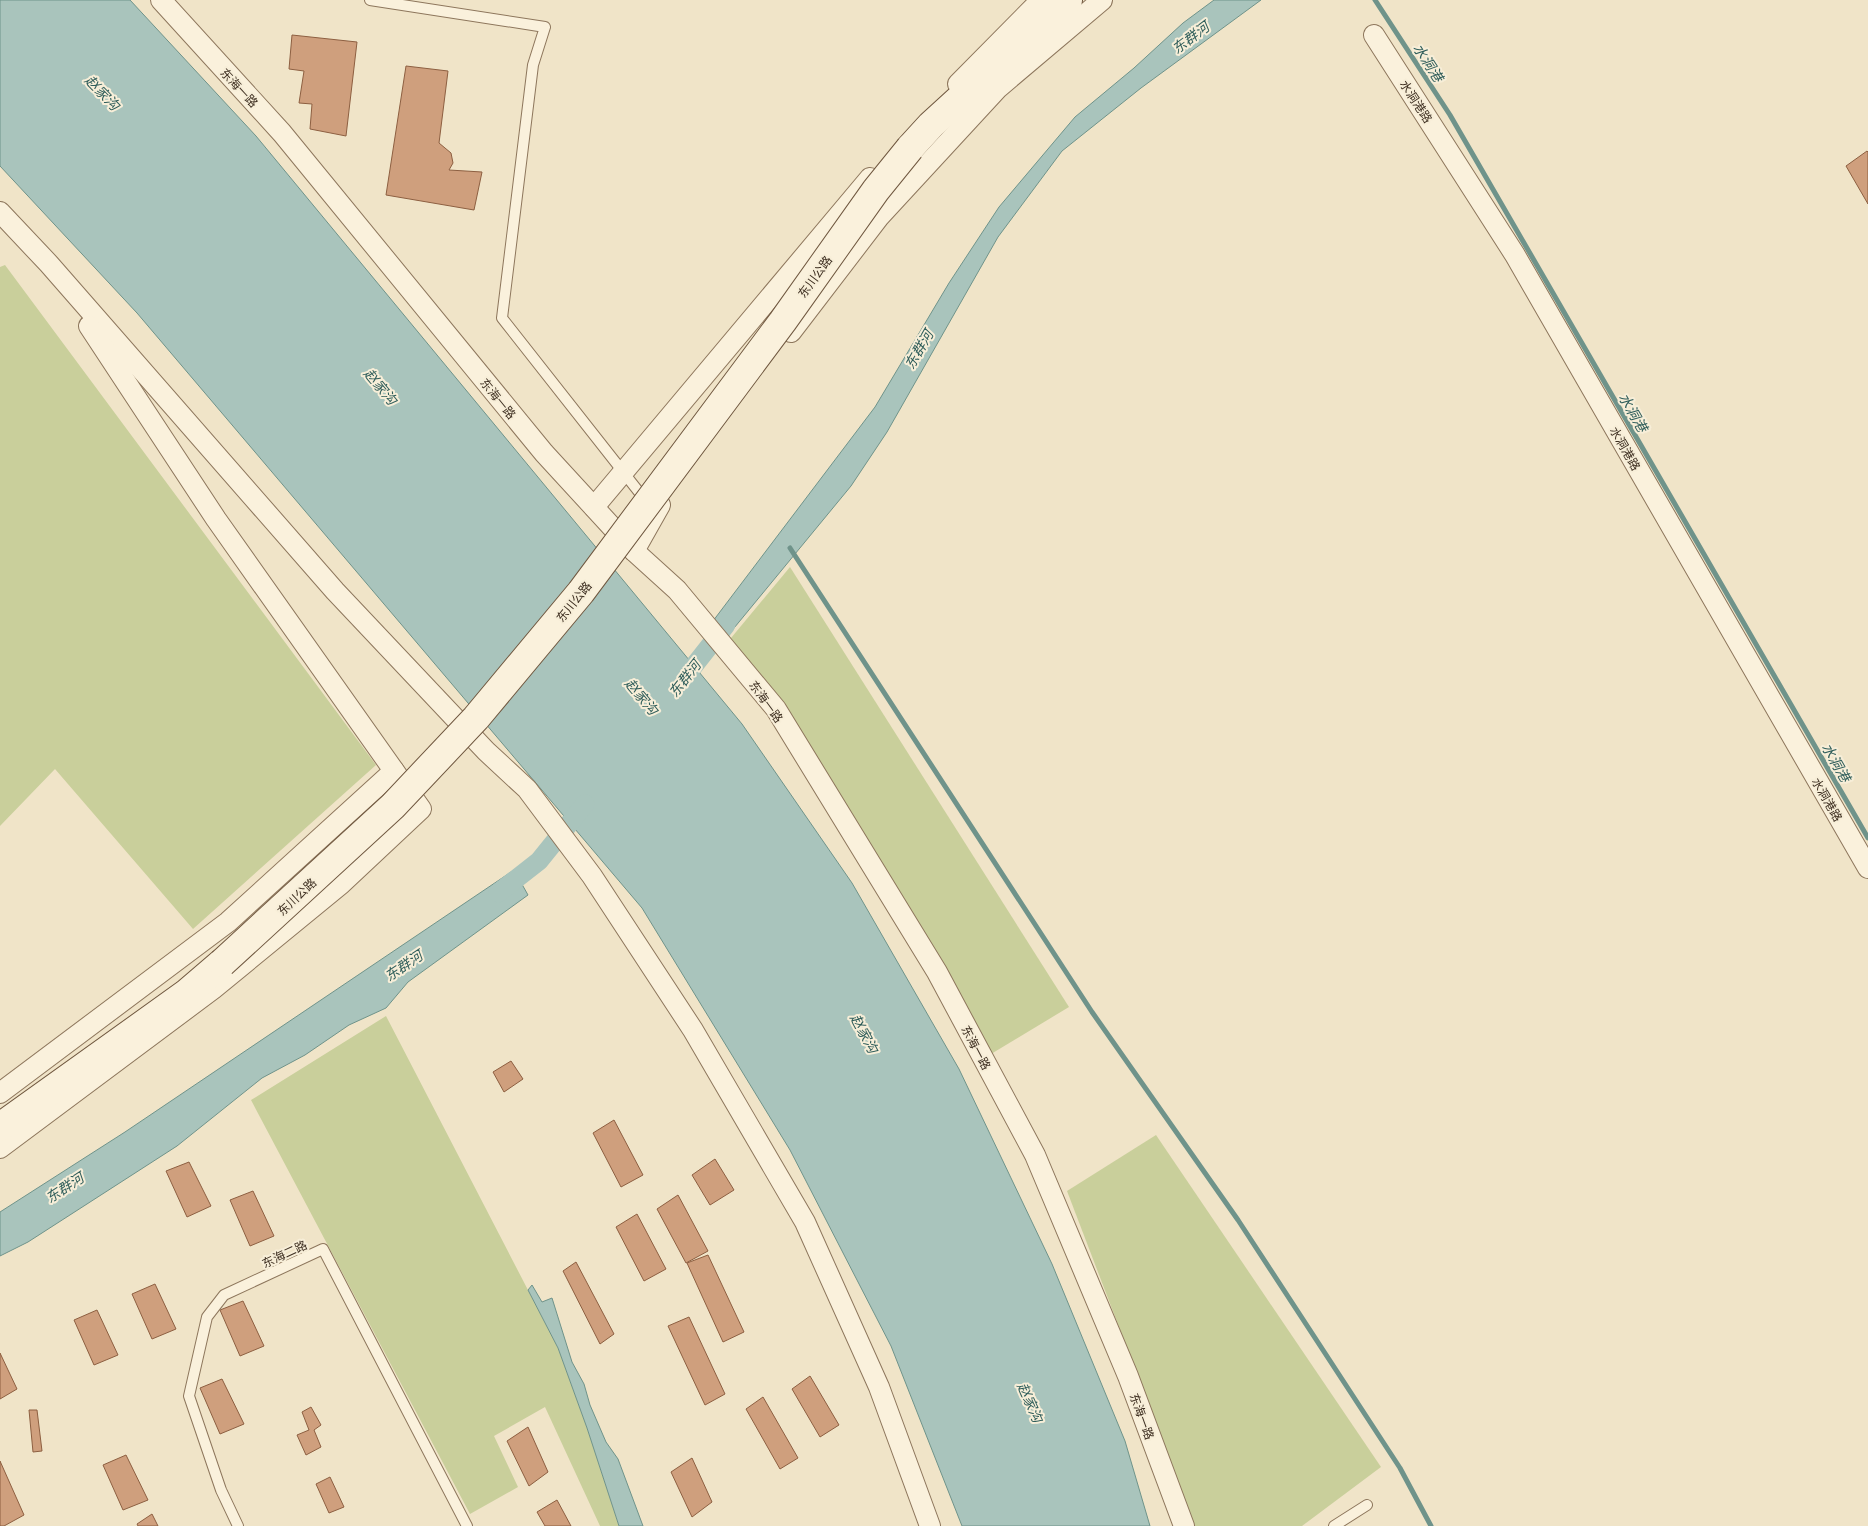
<svg xmlns="http://www.w3.org/2000/svg" width="1868" height="1526" viewBox="0 0 1868 1526" font-family="Georgia,'Noto Sans SC',serif">
  <rect width="100%" height="100%" fill="#f0e4c8"/>
  <!-- green -->
  <g fill="#c9cf9b">
    <path d="M 5,265 L 376,765 L 193,929 L 55,769 L 0,826 L 0,267 Z"/>
    <path d="M 790,567 L 1069,1007 L 991,1054 L 731,638 Z"/>
    <path d="M 386,1016 L 558,1348 L 587,1428 L 619,1526 L 600,1526 L 545,1407 L 494,1436 L 518,1487 L 470,1514 L 251,1100 Z"/>
    <path d="M 1156,1135 L 1381,1467 L 1302,1526 L 1195,1526 L 1067,1191 Z"/>
  </g>
  <!-- water -->
  <g fill="#a9c4bc" stroke="#6f938a">
    <path d="M 0,0 L 130,0 L 256,136 L 742,724 L 852,883 L 959,1069 L 1052,1264 L 1125,1441 L 1150,1526 L 962,1526 L 891,1346 L 790,1150 L 642,908 L 137,313 L 0,166 Z"/>
    <path d="M 1214,0 L 1261,0 L 1141,88 L 1062,151 L 998,237 L 887,432 L 851,486 L 725,639 L 713,621 L 875,407 L 949,283 L 999,207 L 1075,117 L 1134,68 L 1183,23 Z"/>
    <path d="M 514,870 L 528,895 L 408,982 L 386,1008 L 349,1025 L 305,1055 L 262,1078 L 177,1146 L 28,1242 L 0,1256 L 0,1212 L 125,1132 Z"/>
    <path d="M 532,1285 L 542,1302 L 552,1298 L 572,1362 L 584,1384 L 590,1405 L 606,1442 L 618,1459 L 643,1526 L 619,1526 L 587,1428 L 558,1348 L 528,1290 Z"/>
  </g>
  <g fill="none" stroke-linecap="round" stroke-linejoin="round">
    <!-- stream -->
    <g stroke="#6f938a" stroke-width="5">
      <path d="M 1375,0 L 1450,115 L 1868,838"/>
      <path d="M 790,548 L 1092,1012 L 1238,1220 L 1400,1468 L 1431,1526"/>
    </g>
    <!-- canal -->
    <g stroke="#a9c4bc" stroke-width="19">
      <path d="M 678,686 L 726,625"/>
      <path d="M 498,893 L 539,861 L 585,804"/>
    </g>
  </g>
  <!-- building -->
  <g fill="#cf9f7d" stroke="#8d5f41">
    <path d="M 292,35 L 357,42 L 346,136 L 310,129 L 312,104 L 299,103 L 304,71 L 289,69 Z"/>
    <path d="M 406,66 L 448,71 L 439,143 L 451,153 L 453,163 L 449,170 L 482,172 L 474,210 L 386,195 Z"/>
    <path d="M 1867,151 L 1868,152 L 1868,204 L 1846,166 Z"/>
    <path d="M 511,1061 L 523,1079 L 504,1092 L 493,1072 Z"/>
    <path d="M 614,1120 L 643,1175 L 621,1187 L 593,1133 Z"/>
    <path d="M 715,1159 L 734,1190 L 710,1205 L 692,1175 Z"/>
    <path d="M 189,1162 L 211,1206 L 187,1217 L 166,1171 Z"/>
    <path d="M 253,1191 L 274,1236 L 250,1246 L 230,1200 Z"/>
    <path d="M 678,1195 L 708,1251 L 686,1263 L 657,1209 Z"/>
    <path d="M 637,1214 L 666,1269 L 644,1281 L 616,1227 Z"/>
    <path d="M 708,1255 L 744,1332 L 723,1342 L 687,1263 Z"/>
    <path d="M 576,1262 L 614,1334 L 600,1344 L 563,1271 Z"/>
    <path d="M 155,1284 L 176,1329 L 152,1339 L 132,1294 Z"/>
    <path d="M 243,1301 L 264,1346 L 240,1356 L 220,1310 Z"/>
    <path d="M 97,1310 L 118,1355 L 94,1365 L 74,1320 Z"/>
    <path d="M 689,1317 L 725,1394 L 705,1405 L 668,1326 Z"/>
    <path d="M 0,1353 L 17,1389 L 0,1399 Z"/>
    <path d="M 810,1376 L 839,1425 L 820,1437 L 792,1389 Z"/>
    <path d="M 222,1379 L 244,1424 L 220,1434 L 200,1388 Z"/>
    <path d="M 763,1397 L 798,1458 L 780,1469 L 746,1409 Z"/>
    <path d="M 311,1407 L 321,1425 L 314,1430 L 321,1447 L 306,1455 L 297,1435 L 309,1430 L 302,1412 Z"/>
    <path d="M 29,1410 L 37,1410 L 42,1451 L 33,1452 Z"/>
    <path d="M 528,1427 L 548,1472 L 529,1486 L 507,1441 Z"/>
    <path d="M 126,1455 L 148,1500 L 123,1510 L 103,1465 Z"/>
    <path d="M 692,1458 L 712,1502 L 692,1517 L 671,1472 Z"/>
    <path d="M 0,1461 L 24,1515 L 4,1526 L 0,1526 Z"/>
    <path d="M 330,1477 L 344,1507 L 329,1513 L 316,1484 Z"/>
    <path d="M 557,1500 L 571,1526 L 545,1526 L 537,1512 Z"/>
    <path d="M 152,1514 L 158,1526 L 138,1526 L 137,1524 Z"/>
  </g>
  <g fill="none" stroke-linecap="round" stroke-linejoin="round">
    <defs>
      <g id="lane">
        <path d="M 370,0 L 545,27 L 533,65 L 502,318 L 646,501"/>
        <path d="M 238,1526 L 221,1490 L 189,1396 L 207,1317 L 224,1295 L 323,1249 L 467,1526"/>
        <path d="M 1334,1526 L 1367,1505"/>
      </g>
      <g id="street">
        <path d="M 161,0 L 282,133 L 544,453 L 634,551 L 677,590 L 776,709 L 937,972 L 1035,1155 L 1128,1376 L 1184,1526"/>
        <path d="M 1374,35 L 1515,255 L 1868,868"/>
        <path d="M 958,84 L 1041,0"/>
        <path d="M 0,212 L 49,264 L 335,591 L 486,751 L 527,789 L 592,876 L 693,1030 L 805,1222 L 879,1387 L 930,1526"/>
        <path d="M 791,332 L 879,217 L 998,88 L 1102,0"/>
        <path d="M 594,507 L 870,178"/>
        <path d="M 634,551 L 660,505"/>
        <path d="M 0,1093 L 228,922 L 394,771"/>
        <path d="M 0,1148 L 213,989 L 341,884 L 421,809 L 216,519 L 89,326"/>
      </g>
      <g id="secondary">
        <path d="M 910,148 L 931,125 L 1068,0"/>
        <path d="M 0,1127 L 187,993 L 222,963"/>
      </g>
    </defs>
    <!-- lane casing -->
    <use href="#lane" stroke="#8d765c" stroke-width="12"/>
    <!-- street casing -->
    <use href="#street" stroke="#8d765c" stroke-width="22"/>
    <!-- secondary casing -->
    <use href="#secondary" stroke="#6f573f" stroke-width="30"/>
    <!-- lane -->
    <use href="#lane" stroke="#faf1dc" stroke-width="10"/>
    <!-- street -->
    <use href="#street" stroke="#faf1dc" stroke-width="20"/>
    <!-- secondary -->
    <use href="#secondary" stroke="#faf1dc" stroke-width="28"/>
    <defs>
      <path id="secondary-bridge" d="M 222,963 L 393,806 L 476,718 L 581,592 L 783,321 L 876,190 L 910,148"/>
    </defs>
    <!-- secondary-bridge casing -->
    <use href="#secondary-bridge" stroke="#6f573f" stroke-width="30" stroke-linecap="butt"/>
    <!-- secondary-bridge -->
    <use href="#secondary-bridge" stroke="#faf1dc" stroke-width="28"/>
  </g>
  <g text-anchor="middle" dominant-baseline="central" stroke-width="4" stroke-linejoin="round" paint-order="stroke">
    <!-- street labels -->
    <g font-size="12" fill="#3d2e20" stroke="#f7eed8">
      <text transform="translate(240 87) rotate(47)">东海一路</text>
      <text transform="translate(1417 101) rotate(57)">水洞港路</text>
      <text transform="translate(814 276) rotate(-54)">东川公路</text>
      <text transform="translate(499 398) rotate(51)">东海一路</text>
      <text transform="translate(1626 448) rotate(60)">水洞港路</text>
      <text transform="translate(573 601) rotate(-51)">东川公路</text>
      <text transform="translate(767 701) rotate(54)">东海一路</text>
      <text transform="translate(1828 799) rotate(60)">水洞港路</text>
      <text transform="translate(296 896) rotate(-43)">东川公路</text>
      <text transform="translate(977 1047) rotate(62)">东海一路</text>
      <text transform="translate(284 1253) rotate(-25)">东海二路</text>
      <text transform="translate(1143 1416) rotate(70)">东海一路</text>
    </g>
    <!-- water labels -->
    <g font-size="14" font-style="italic" fill="#2f5d5a" stroke="#f7eed8">
      <text transform="translate(1190 37) rotate(-37)">东群河</text>
      <text transform="translate(1429 62) rotate(57)">水洞港</text>
      <text transform="translate(103 92) rotate(46)">赵家沟</text>
      <text transform="translate(918 349) rotate(-60)">东群河</text>
      <text transform="translate(381 386) rotate(50)">赵家沟</text>
      <text transform="translate(1634 412) rotate(60)">水洞港</text>
      <text transform="translate(684 678) rotate(-52)">东群河</text>
      <text transform="translate(642 696) rotate(50)">赵家沟</text>
      <text transform="translate(1837 762) rotate(60)">水洞港</text>
      <text transform="translate(403 965) rotate(-34)">东群河</text>
      <text transform="translate(865 1033) rotate(62)">赵家沟</text>
      <text transform="translate(64 1187) rotate(-33)">东群河</text>
      <text transform="translate(1031 1402) rotate(66)">赵家沟</text>
    </g>
  </g>
</svg>
